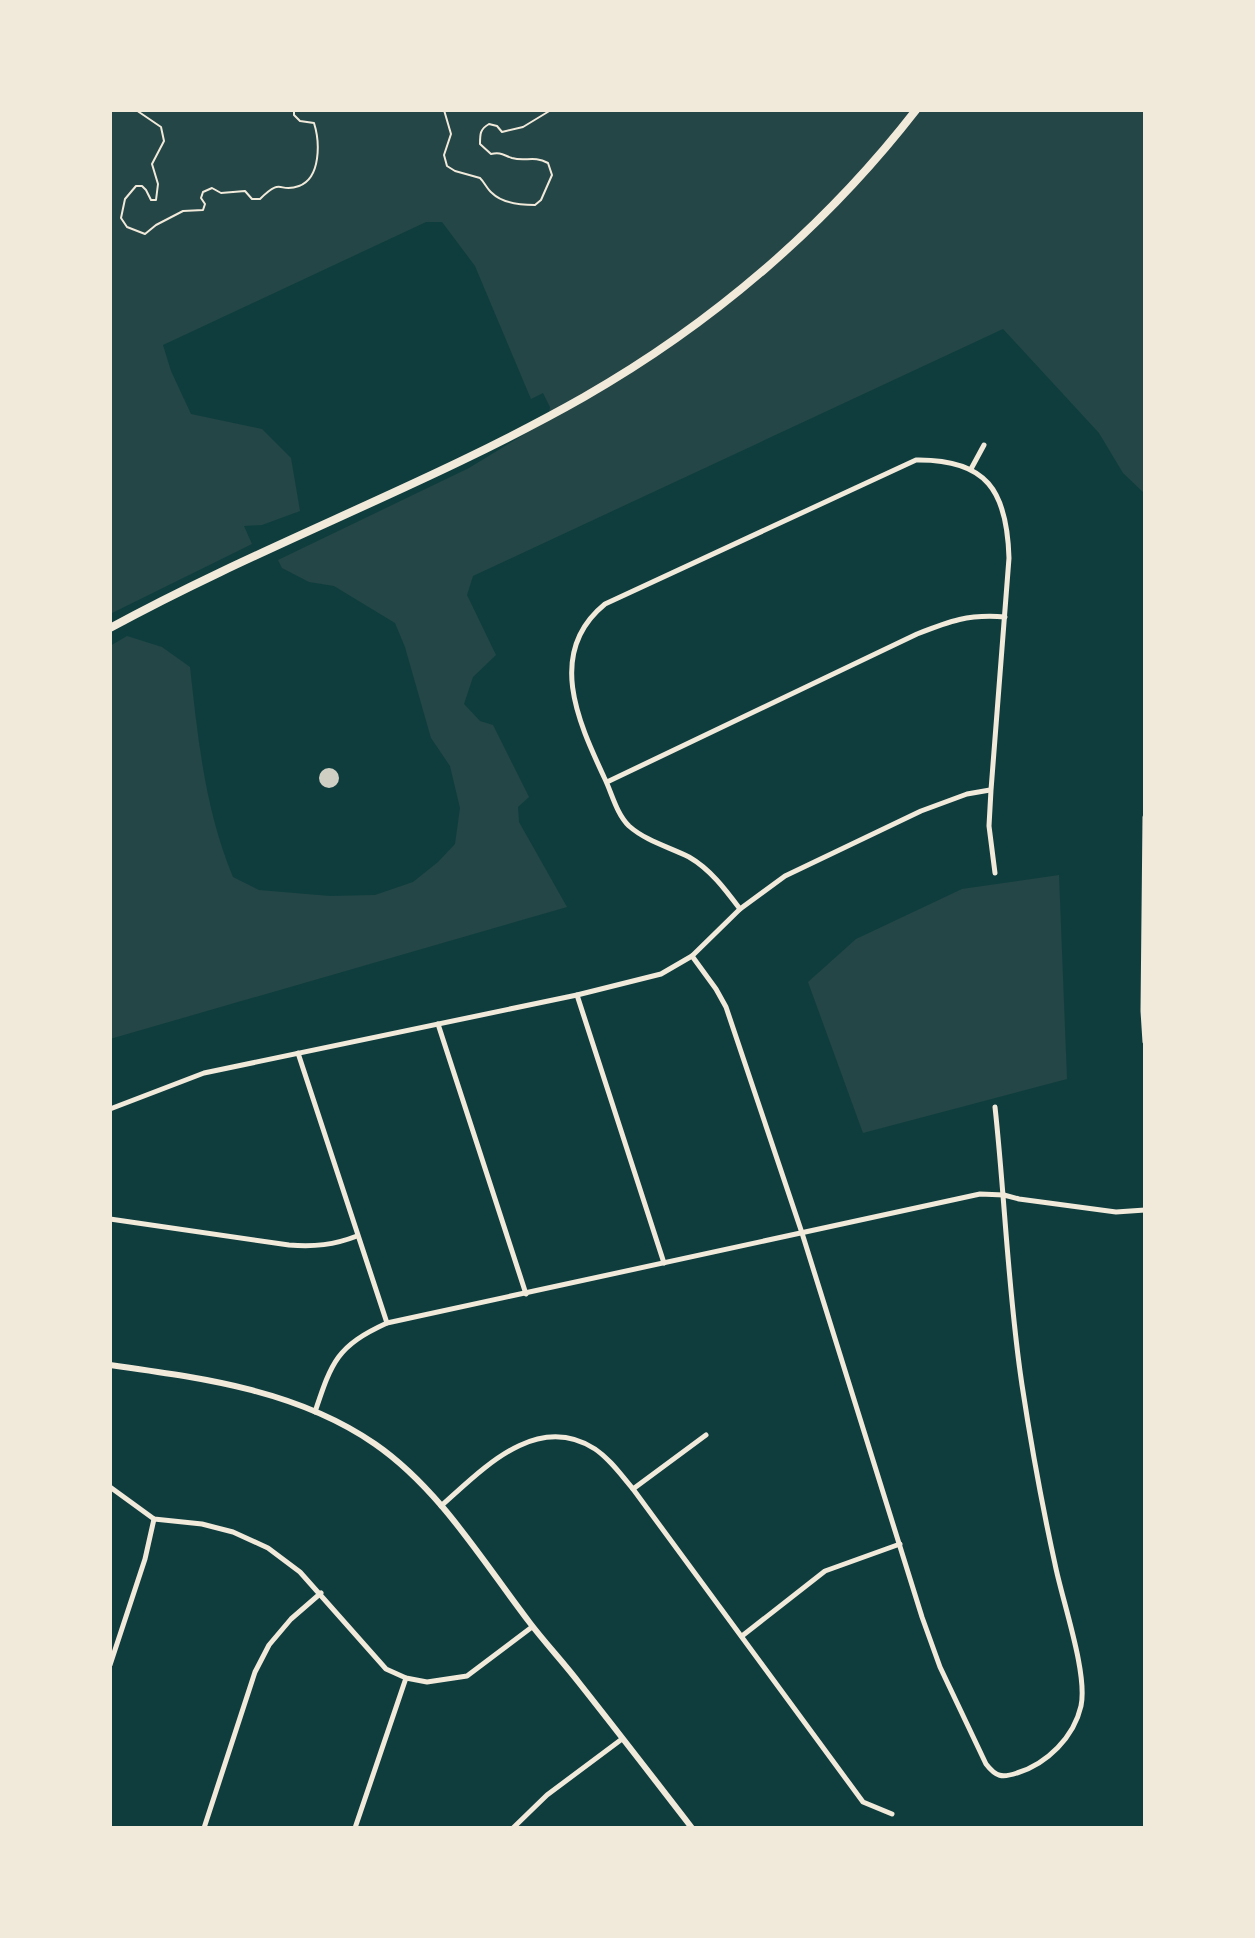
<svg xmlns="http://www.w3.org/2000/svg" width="1255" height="1938" viewBox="0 0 1255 1938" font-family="Manrope,sans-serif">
  <rect width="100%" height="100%" fill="#0f3d3e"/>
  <!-- green -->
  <g fill="#244646">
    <path d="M 110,110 L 1145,110 L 1145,494 L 1123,473 L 1099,433 L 1003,329 L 473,576 L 467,595 L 496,655 L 473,677 L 464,704 L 480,721 L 493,725 L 529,797 L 518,807 L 519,822 L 567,907 L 110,1039 L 110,646 L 127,636 L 162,647 L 190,667 C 198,739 205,810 233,877 L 259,890 L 330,896 L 375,895 L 413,882 L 438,862 L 455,844 L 460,808 L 450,766 L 431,738 L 405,647 L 395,623 L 334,586 L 309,582 L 282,568 L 278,560 L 469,468 L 548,420 L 550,407 L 543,393 L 531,399 L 475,266 L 442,222 L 426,222 L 163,345 L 171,371 L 191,414 L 262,429 L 291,458 L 300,511 L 262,525 L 244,526 L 252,544 L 110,614 Z"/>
    <path d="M 1059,875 L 1067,1079 L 863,1133 L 808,982 L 856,939 L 962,889 Z"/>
  </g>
  <!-- building -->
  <circle fill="#cfcfc3" cx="329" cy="778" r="10"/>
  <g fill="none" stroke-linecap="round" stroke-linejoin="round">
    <!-- path -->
    <g stroke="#f1e9da" stroke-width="2">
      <path d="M 136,110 L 161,127 L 164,141 L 152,164 L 158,184 L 156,200 L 151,200 L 146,190 L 142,186 L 136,186 L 125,199 L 121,218 L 127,227 L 145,234 L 156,225 L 183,211 L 203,210 L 205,204 L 201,198 L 203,192 L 212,188 L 221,193 L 245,191 L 252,199 L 260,199 C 283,176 278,194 299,186 C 321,178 320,142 314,123 L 300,121 L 294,115 L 294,110"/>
      <path d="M 444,110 L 451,134 L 444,155 L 447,166 L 455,171 L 480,178 C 485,183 487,189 492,193 C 502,203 522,205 535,205 L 541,200 L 552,175 L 548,163 C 533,155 526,162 512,158 C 503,155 501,152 491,154 L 480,144 C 480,134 480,129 489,124 L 497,126 L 502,132 L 523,127 L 551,110"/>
    </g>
    <!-- minor -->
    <g stroke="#f1e9da" stroke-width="5">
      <path d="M 971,469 L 984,445"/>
      <path d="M 607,782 L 917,634 C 950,621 968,614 1005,617"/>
      <path d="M 1145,817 L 1143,1011 L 1145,1042"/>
      <path d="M 740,909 C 725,889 710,869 689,857 C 669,847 646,841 629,826 C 616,813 612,793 604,777 C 578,721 546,652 605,604 L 916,460 C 987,459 1007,491 1009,558 L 991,790 L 989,826 L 995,873"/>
      <path d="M 692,956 L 716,989 L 726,1007 L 802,1233 L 922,1617 L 940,1667 L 986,1764 C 996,1777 1002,1778 1017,1773 C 1047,1764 1074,1737 1081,1706 C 1088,1673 1062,1600 1055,1564 C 1042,1505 1031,1444 1022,1385 C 1008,1293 1005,1199 995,1107"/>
      <path d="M 577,995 L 664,1263"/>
      <path d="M 438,1024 L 526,1294"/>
      <path d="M 298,1053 L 387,1323"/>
      <path d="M 110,1109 L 204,1073 L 577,995 L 661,974 L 692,956 L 740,909 L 785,876 L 921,811 L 967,794 L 990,790"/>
      <path d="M 110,1219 L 289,1245 C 314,1247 334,1245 357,1236"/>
      <path d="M 315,1412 C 332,1361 337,1346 387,1323 L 980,1194 L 1004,1195 L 1019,1199 L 1116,1212 L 1145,1210"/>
      <path d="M 110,1487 L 154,1519 L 202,1524 L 233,1532 L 268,1548 L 300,1572 L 386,1669 L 406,1678 L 427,1682 L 467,1676 L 532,1627"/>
      <path d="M 633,1489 L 706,1435"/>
      <path d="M 441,1506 C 482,1470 536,1411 595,1449 C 610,1459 621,1475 633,1489 L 863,1802 L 892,1814"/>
      <path d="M 742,1636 L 825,1571 L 900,1544"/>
      <path d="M 110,1665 L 145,1559 L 154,1519"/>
      <path d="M 204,1828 L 255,1672 L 269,1645 L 291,1619 L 321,1593"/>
      <path d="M 355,1828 L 406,1678"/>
      <path d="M 513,1828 L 547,1795 L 622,1739"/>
    </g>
    <!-- tertiary -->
    <path stroke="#f1e9da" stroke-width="6" d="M 110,1365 C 202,1378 297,1390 375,1444 C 440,1489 483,1562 530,1623 C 546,1644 564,1663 580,1684 C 618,1732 655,1780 692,1828"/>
    <!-- primary -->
    <path stroke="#f1e9da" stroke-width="8" d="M 110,628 C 264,544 431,484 584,397 C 712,324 826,226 916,110"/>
  </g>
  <!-- border -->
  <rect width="1255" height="1938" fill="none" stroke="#f1e9da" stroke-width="224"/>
</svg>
